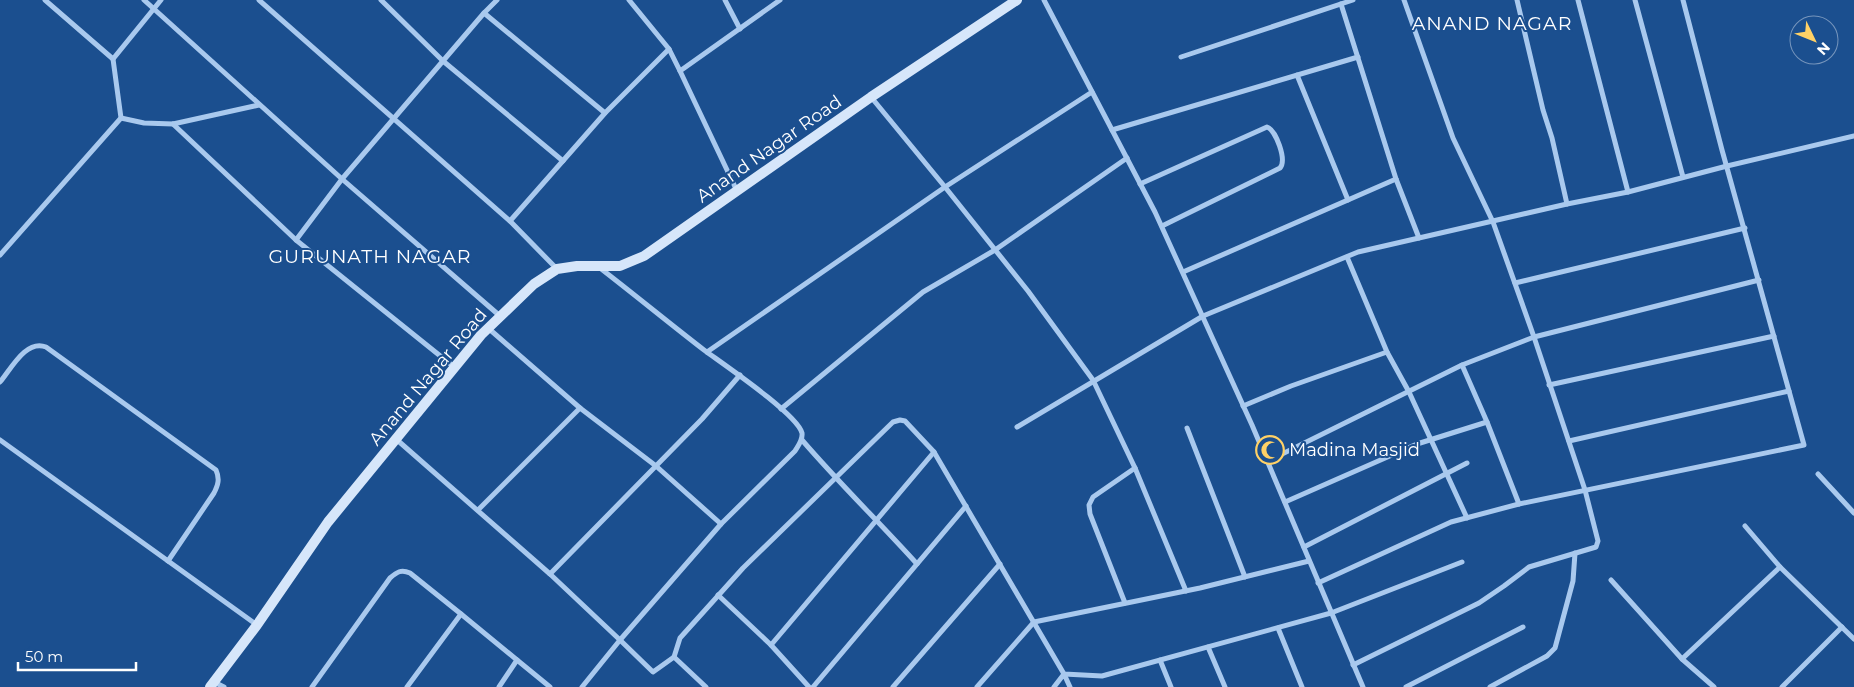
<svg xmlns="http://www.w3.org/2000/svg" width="1854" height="687" viewBox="0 0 1854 687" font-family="Montserrat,sans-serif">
  <rect width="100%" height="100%" fill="#1b4f8f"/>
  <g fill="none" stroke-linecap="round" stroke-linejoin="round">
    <!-- street -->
    <g stroke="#a9c9ee" stroke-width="5">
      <path d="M 45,0 L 113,59"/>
      <path d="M 144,0 L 342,179 L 500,316"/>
      <path d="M 259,0 L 510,221"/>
      <path d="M 381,0 L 443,61 L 563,161"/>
      <path d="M 629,0 L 669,49 L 680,71"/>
      <path d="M 725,0 L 740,29"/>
      <path d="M 1044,0 L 1155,212 L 1252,425 L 1363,687"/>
      <path d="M 1517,0 L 1543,110 L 1552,138 L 1567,204"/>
      <path d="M 1578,0 L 1628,192"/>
      <path d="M 1635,0 L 1683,177"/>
      <path d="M 1341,4 L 1396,179 L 1419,238"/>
      <path d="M 484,13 L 605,113"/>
      <path d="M 1181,57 L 1353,0"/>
      <path d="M 1297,75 L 1348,200"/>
      <path d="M 871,97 L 945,187 L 1028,291 L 1093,380 L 1135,468 L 1186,591"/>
      <path d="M 121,118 L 144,123 L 173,124 L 259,105"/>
      <path d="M 173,124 L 296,240 L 454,367"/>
      <path d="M 1112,130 L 1358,57"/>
      <path d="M 1140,184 L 1267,127 C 1276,130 1287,160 1280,168 L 1162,226"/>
      <path d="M 737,191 L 680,71 L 780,0"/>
      <path d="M 296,240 L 342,179 L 484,13 L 497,0"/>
      <path d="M 0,255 L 121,118 L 113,59 L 161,0"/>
      <path d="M 1347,257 L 1387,352 L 1409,392 L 1467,518"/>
      <path d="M 557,269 L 510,221 L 605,113 L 669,49"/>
      <path d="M 1183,272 L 1396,179"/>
      <path d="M 1515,283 L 1745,228"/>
      <path d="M 488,328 L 580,408 L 656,466 L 721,524"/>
      <path d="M 707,352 L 945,187 L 1092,92"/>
      <path d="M 1462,365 L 1534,337 L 1759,280"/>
      <path d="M 0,382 C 11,369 26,339 46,347 L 216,470 C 220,479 218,485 214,493 L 168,561"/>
      <path d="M 1549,385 L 1774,336"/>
      <path d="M 1243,406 L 1291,386 L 1387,352"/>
      <path d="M 781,409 L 923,292 L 995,250 L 1127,158"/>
      <path d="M 1017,427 L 1203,316 L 1358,252 L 1567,204 L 1628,192 L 1727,166 L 1854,136"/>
      <path d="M 1187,428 L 1245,577"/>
      <path d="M 396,439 L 550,574 L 620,640 L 721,524 L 795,451 C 798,446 803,440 802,433 C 797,414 723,364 704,350 C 669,323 635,295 600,268"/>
      <path d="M 0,440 L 257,625"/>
      <path d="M 802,440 C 839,483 879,522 917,564"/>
      <path d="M 1569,441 L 1789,391"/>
      <path d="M 1268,461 L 1462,365 L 1487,422 L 1519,504 L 1451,522 L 1318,583"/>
      <path d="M 1818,474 L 1854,513"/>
      <path d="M 1285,502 L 1417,444 L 1487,422"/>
      <path d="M 1519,504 L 1804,445 L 1722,150 L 1683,0"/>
      <path d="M 478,510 L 580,408"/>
      <path d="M 1745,526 L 1780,567 L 1854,639"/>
      <path d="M 1304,547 L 1467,463"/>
      <path d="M 550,574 L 702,419 L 740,375"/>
      <path d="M 1611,580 L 1682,659 L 1714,687"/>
      <path d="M 718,595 L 771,645 L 809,687"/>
      <path d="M 1125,603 L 1090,514 L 1089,505 L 1093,497 L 1135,468"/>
      <path d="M 461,614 L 517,660 L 499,687"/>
      <path d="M 1278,628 L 1302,687"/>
      <path d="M 771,645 L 934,452"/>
      <path d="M 1208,647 L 1225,687"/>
      <path d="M 674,657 L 680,638 L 743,568 L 893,422 L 900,420 L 905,421 L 934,452 L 1064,674 L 1102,676 L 1331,613 L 1462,562"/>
      <path d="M 1682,659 L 1780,567"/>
      <path d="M 517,660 L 550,687"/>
      <path d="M 1160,660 L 1171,687"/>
      <path d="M 1353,665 L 1479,603 L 1504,586 L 1529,567 L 1596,547 L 1598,541 L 1585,490 L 1534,337 L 1493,222 L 1453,138 L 1404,0"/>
      <path d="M 214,682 L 224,687"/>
      <path d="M 312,687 L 390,578 C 397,572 401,569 410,573 L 461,614 L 407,687"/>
      <path d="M 582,687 L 620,640 L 653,672 L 674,657 L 706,687"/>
      <path d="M 813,687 L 966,506"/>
      <path d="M 893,687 L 1000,564"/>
      <path d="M 977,687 L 1034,622 L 1200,588 L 1309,561"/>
      <path d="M 1054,687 L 1064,674 L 1070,687"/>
      <path d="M 1406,687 L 1523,627"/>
      <path d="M 1490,687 L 1547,656 L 1555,648 L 1573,581 L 1575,553"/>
      <path d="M 1782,687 L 1842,627"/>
    </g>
    <!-- secondary -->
    <path stroke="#d6e6fa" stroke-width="10" d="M 210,687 L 257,625 L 328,522 L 481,335 L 534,284 L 557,269 L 577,266 L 620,266 L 644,256 L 871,97 L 1017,0"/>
  </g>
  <!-- icons -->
  <defs>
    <symbol id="mosque-ring" viewBox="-11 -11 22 22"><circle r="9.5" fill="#1b4f8f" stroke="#ffd166" stroke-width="1.5"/><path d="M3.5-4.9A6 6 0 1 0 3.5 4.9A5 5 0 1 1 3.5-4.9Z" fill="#ffd166"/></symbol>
  </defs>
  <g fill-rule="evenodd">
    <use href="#mosque-ring" x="1254" y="434" width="32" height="32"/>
  </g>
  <g text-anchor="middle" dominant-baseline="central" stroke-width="4" stroke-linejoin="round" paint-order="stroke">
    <!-- street labels -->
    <g font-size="18" fill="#fff" stroke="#1b4f8f">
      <text transform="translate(769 149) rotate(-35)">Anand Nagar Road</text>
      <text transform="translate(428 377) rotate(-50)">Anand Nagar Road</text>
    </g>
    <!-- poi labels -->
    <g font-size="18" fill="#fff" stroke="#1b4f8f" text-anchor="start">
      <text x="1289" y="450">Madina Masjid</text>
    </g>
    <!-- neighbourhood labels -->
    <g font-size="19" letter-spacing="1" fill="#fff" stroke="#1b4f8f">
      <text x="1492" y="23">ANAND NAGAR</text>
      <text x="370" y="256">GURUNATH NAGAR</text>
    </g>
  </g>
  <!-- north arrow -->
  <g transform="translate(1814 40) rotate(133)"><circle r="24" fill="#1b4f8f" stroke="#7695bc"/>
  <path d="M0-4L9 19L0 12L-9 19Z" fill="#ffd166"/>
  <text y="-8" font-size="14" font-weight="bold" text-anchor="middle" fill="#ffffff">N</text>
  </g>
  <!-- scale -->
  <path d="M18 662v8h118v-8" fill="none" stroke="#ffffff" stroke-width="2.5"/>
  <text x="25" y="662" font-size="15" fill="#ffffff" stroke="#1b4f8f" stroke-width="4" paint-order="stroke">50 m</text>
</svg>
